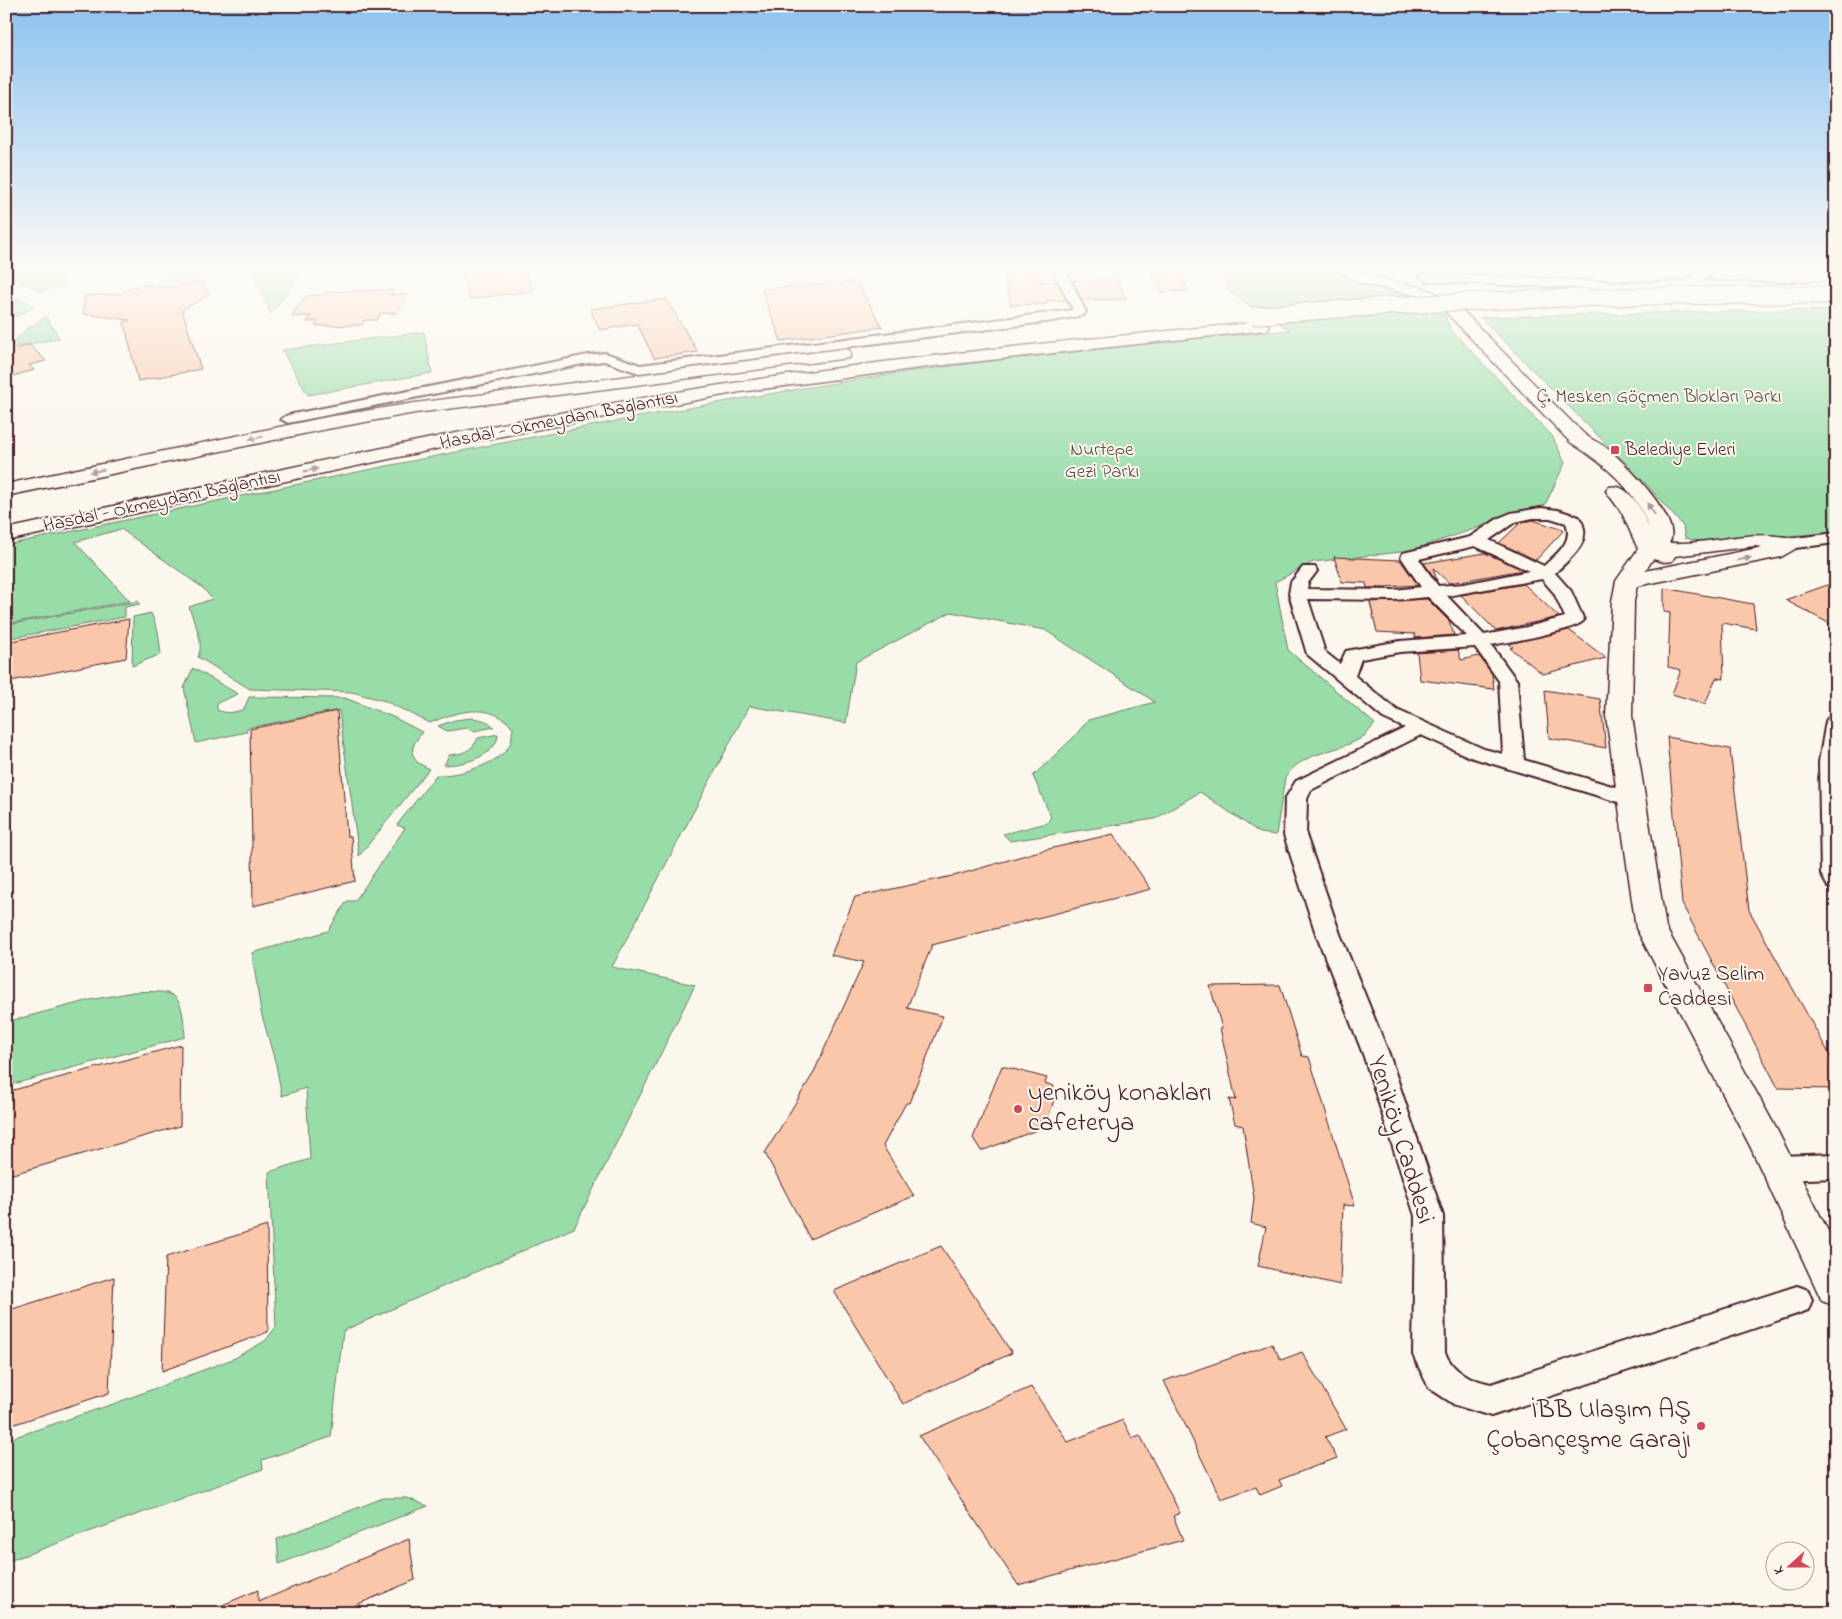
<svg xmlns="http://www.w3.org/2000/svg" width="1842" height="1619" viewBox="0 0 1842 1619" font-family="'Indie Flower',sans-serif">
  <rect width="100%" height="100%" fill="#fbf7ec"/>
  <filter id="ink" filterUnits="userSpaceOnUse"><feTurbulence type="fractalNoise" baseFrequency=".02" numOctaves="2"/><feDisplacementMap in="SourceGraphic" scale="10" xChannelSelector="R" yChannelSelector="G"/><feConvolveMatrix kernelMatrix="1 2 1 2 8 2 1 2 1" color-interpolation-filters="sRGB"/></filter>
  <g filter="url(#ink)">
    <!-- green -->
    <g fill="#98dca8" stroke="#717e6a">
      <path d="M 17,270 L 65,270 L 63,272 L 65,287 L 40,291 L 9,277 Z"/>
      <path d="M 202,270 L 217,270 L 218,274 L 180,283 L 163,280 L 203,273 Z"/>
      <path d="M 251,270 L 304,270 L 271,314 Z"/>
      <path d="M 1219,270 L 1330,270 L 1331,274 L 1408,294 L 1445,316 L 1451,330 L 1552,436 L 1565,463 L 1545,505 L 1409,551 L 1313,562 L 1275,582 L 1288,650 L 1375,724 C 1371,728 1368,733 1364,736 C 1341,753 1302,750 1285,778 L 1276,835 L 1260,833 L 1200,792 L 1155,819 L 1010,841 L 1003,834 L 1047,823 L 1051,817 L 1033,776 L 1074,737 L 1088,720 L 1155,702 L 1045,630 L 951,612 L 856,662 L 846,723 L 749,706 L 612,967 L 695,985 L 574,1228 L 343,1331 L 331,1437 L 262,1460 L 263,1469 L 6,1562 L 6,1440 L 116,1403 L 235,1358 L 265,1341 L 276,1327 L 269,1172 L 310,1159 L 306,1088 L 282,1096 L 276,1065 L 261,1012 L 252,953 L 328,931 L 347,901 L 355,901 L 405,828 L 397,825 L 436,775 C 457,776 500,765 510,744 C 512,739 512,733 513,728 C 491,701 457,711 430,723 L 385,701 L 352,692 L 250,689 L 198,657 C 205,641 194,623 189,607 L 212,599 L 203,588 L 121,529 L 75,542 L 130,601 L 6,624 L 6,545 C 286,487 565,426 848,381 C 994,358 1142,344 1290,330 L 1229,292 Z"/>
      <path d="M 6,295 L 28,302 L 33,308 L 15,317 L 6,309 Z"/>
      <path d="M 1785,310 L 1836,311 L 1836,533 L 1699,541 L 1685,538 L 1683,526 L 1645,483 L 1480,317 Z"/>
      <path d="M 46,317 L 60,338 L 6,349 L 28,328 Z"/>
      <path d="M 424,332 L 432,373 L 308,395 L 282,350 Z"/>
      <path d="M 138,601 L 140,604 L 125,607 L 125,617 L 6,639 L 6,625 Z"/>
      <path d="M 151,613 L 158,631 L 161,654 L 132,666 L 133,617 Z"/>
      <path d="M 193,668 L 238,694 L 217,703 L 217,710 C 227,714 234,713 244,709 L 249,697 L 345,698 L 393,717 L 422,732 L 414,744 L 412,753 L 417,762 L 429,769 L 359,856 L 339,710 L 247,728 L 246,732 L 196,743 L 184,688 Z"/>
      <path d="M 471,718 C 480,719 488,720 494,727 L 474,731 L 467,728 L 447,731 L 438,726 L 455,720 Z"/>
      <path d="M 498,734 C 497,757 462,765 444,765 L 449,755 C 463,754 472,751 478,738 Z"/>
      <path d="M 133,992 C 178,990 182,992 185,1037 L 6,1086 L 6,1022 L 90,1000 Z"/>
      <path d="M 383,1498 L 407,1498 L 428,1506 L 279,1564 L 277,1539 Z"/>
    </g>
    <!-- building -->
    <g fill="#fac7aa" stroke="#4a1f2b">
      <path d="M 490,270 L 525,270 L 533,291 L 469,299 L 462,274 Z"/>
      <path d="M 1003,270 L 1037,270 L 1041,282 L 1057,282 L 1066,300 L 1046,301 L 1047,304 L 1011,305 Z"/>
      <path d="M 1150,270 L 1177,270 L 1189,291 L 1161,292 Z"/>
      <path d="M 1117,280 L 1126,299 L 1082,300 L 1073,281 Z"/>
      <path d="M 199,281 L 210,294 L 182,310 L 201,369 L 138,381 L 124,322 L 130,320 L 83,314 L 85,296 L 119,294 L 131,287 L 146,285 L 170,288 Z"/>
      <path d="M 857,282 L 882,327 L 781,341 L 761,289 Z"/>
      <path d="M 393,290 L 391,295 L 408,294 L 397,313 L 381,313 L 377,320 L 365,320 L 362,325 L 315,326 L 318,321 L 307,322 L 311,316 L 291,317 L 306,296 L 323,295 L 326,292 Z"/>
      <path d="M 666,299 L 698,352 L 654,358 L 637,324 L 600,330 L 590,309 Z"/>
      <path d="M 6,343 L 13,350 L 30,345 L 46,361 L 29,365 L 34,370 L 6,378 Z"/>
      <path d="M 1533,520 L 1564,530 L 1536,560 L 1499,543 L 1521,522 Z"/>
      <path d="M 1485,553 L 1523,570 L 1449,583 L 1433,568 L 1437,581 L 1424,563 Z"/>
      <path d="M 1334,557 L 1400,560 L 1418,585 L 1367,588 L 1366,583 L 1342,582 Z"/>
      <path d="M 1836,582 L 1836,627 L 1785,600 Z"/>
      <path d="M 1524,584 L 1559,617 L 1496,631 L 1461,595 Z"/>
      <path d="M 1664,588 L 1753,604 L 1756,629 L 1722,623 L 1724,679 L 1716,678 L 1705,704 L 1672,694 L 1681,670 L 1668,667 L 1670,613 L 1664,612 Z"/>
      <path d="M 1427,599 L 1449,621 L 1454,635 L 1415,638 L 1415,634 L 1377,632 L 1370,602 Z"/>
      <path d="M 129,619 L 126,658 L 6,682 L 6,642 Z"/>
      <path d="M 1569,630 L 1606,658 L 1543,674 L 1510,648 L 1513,647 L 1509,644 Z"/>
      <path d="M 1458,650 L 1461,660 L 1479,656 L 1492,674 L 1494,689 L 1420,680 L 1417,653 Z"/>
      <path d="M 1545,690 L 1600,699 L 1606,748 L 1549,738 Z"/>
      <path d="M 337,711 L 347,836 L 351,836 L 355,881 L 253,906 L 250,729 Z"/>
      <path d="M 1667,737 L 1730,749 L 1749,910 L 1836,1066 L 1836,1089 L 1778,1088 L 1682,904 Z"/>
      <path d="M 1113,834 L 1151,889 L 932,945 L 907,1008 L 943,1016 L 909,1103 L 906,1103 L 883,1146 L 914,1196 L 810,1239 L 765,1153 L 813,1074 L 864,962 L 831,955 L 855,897 L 957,875 L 1036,852 Z"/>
      <path d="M 1280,985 L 1302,1056 L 1309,1057 L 1355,1206 L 1343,1205 L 1340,1285 L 1258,1266 L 1266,1227 L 1251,1223 L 1254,1198 L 1243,1126 L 1235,1124 L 1229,1099 L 1236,1100 L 1220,1028 L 1222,1028 L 1210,986 Z"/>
      <path d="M 181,1045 L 180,1126 L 6,1176 L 6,1092 Z"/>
      <path d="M 1002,1066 L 1047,1078 L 1045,1083 L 1054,1086 L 1048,1099 L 1054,1100 L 1048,1118 L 1042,1118 L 1037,1130 L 981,1151 L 973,1138 Z"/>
      <path d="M 267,1226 L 268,1332 L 162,1371 L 166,1257 Z"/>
      <path d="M 941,1246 L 1012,1353 L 903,1404 L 834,1291 Z"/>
      <path d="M 114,1277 L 109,1393 L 6,1427 L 6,1311 Z"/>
      <path d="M 1272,1344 L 1281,1360 L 1302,1352 L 1346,1429 L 1325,1437 L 1337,1458 L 1279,1480 L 1282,1486 L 1260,1495 L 1256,1487 L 1221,1499 L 1164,1381 Z"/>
      <path d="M 1031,1387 L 1068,1442 L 1123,1420 L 1132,1438 L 1140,1435 L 1180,1513 L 1173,1516 L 1183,1540 L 1018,1585 L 919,1436 Z"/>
      <path d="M 409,1539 L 415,1580 L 337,1613 L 203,1613 L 258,1590 L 258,1602 Z"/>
    </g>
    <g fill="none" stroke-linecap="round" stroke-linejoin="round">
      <defs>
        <g id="street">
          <path d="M 1053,270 L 1065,270 L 1086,312 L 1084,315 L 1053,321 L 639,373 L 604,361 L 588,363 L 288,423 L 281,419 L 288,415 L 588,355 L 605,353 L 640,365 L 1073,310 Z"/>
          <path d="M 1702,270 L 1717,270 L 1701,281 L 1781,284 L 1836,281 L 1836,289 L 1781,291 L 1689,288 L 1641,291 L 1426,281 L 1420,277 L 1426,273 L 1641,283 L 1686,281 Z"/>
          <path d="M 1541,508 L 1558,510 L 1579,517 C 1595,541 1571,557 1555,573 L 1571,591 L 1584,620 C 1576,631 1508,642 1491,645 L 1517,681 L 1524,760 L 1639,794 L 1643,799 L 1639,804 L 1632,806 L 1625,804 L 1470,757 L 1421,735 L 1311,790 L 1307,799 L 1306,835 L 1340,934 L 1389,1054 L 1443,1216 L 1445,1353 C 1454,1373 1470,1379 1491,1384 L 1797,1286 L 1808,1290 L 1812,1300 L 1808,1310 L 1797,1314 L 1491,1416 L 1455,1405 L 1429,1388 L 1413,1355 L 1415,1216 L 1363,1054 L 1316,934 L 1284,835 L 1285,799 L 1296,781 L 1405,728 L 1383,718 L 1307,654 L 1289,594 L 1291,582 L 1303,567 L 1315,567 L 1317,571 L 1308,583 L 1307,589 L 1394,590 L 1421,587 L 1401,557 L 1403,553 L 1470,537 L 1499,518 L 1511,513 ZM 1533,518 L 1550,518 L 1566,523 C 1574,542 1556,554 1544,566 L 1489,540 L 1515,522 ZM 1475,546 L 1529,571 L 1464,584 L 1438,586 L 1419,559 ZM 1542,579 L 1554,593 L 1565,617 L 1527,627 L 1484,635 L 1447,596 ZM 1428,597 L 1467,636 L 1400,641 L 1346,651 L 1340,664 L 1325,652 L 1308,599 L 1394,600 ZM 1475,647 L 1499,681 L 1503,754 L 1484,749 L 1397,710 L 1355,676 L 1361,659 L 1400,652 Z"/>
          <path d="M 1836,533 L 1836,543 L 1787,549 L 1781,547 L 1779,544 L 1781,541 L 1787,539 Z"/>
          <path d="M 1836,715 L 1836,889 L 1828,887 L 1821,874 L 1819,762 L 1826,721 L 1829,717 Z"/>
          <path d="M 1836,1154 L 1836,1178 L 1778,1180 L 1768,1176 L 1764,1168 L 1768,1160 L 1778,1156 Z"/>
        </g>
        <path id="secondary" d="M 1337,270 L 1356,270 L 1366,275 L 1424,288 L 1453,301 C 1496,344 1538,389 1582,432 C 1590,440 1602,443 1610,451 C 1626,464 1684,522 1669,543 C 1714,545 1748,528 1795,539 L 1798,544 L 1795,549 L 1781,557 L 1637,586 L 1634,601 L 1632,716 L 1666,928 L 1777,1130 L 1836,1247 L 1836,1306 L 1822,1301 L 1750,1146 L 1636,928 L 1606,716 L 1612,601 L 1616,581 L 1638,549 L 1622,513 L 1606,491 L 1609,487 C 1629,482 1643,512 1649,528 C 1636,489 1603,463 1570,442 L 1441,307 L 1414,295 L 1356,282 ZM 1755,546 L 1763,547 L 1645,571 L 1653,559 L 1664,562 L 1672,561 L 1675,556 Z"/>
        <g id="highway">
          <path d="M 1261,322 L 1267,324 L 1269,327 L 1267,330 L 935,366 L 740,392 L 464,443 L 6,541 L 6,529 C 250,477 494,420 740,382 C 913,355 1087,339 1261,322 Z"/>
          <path d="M 843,349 L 849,350 L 851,354 L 849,358 L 415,413 L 327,429 L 6,496 L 6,484 L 327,417 L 415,403 Z"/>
        </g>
      </defs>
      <!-- street casing -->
      <use href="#street" stroke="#4a1f2b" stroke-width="4"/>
      <!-- secondary casing -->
      <use href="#secondary" stroke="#4a1f2b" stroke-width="3"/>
      <!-- highway casing -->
      <use href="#highway" stroke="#4a1f2b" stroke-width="3"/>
      <!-- street -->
      <use href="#street" fill="#fbf7ec" fill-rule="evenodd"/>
      <!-- secondary -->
      <use href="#secondary" fill="#fbf7ec" fill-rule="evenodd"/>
      <!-- highway -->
      <use href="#highway" fill="#fbf7ec" fill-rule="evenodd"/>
      <defs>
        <path id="highway-bridge" d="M 1251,316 C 1446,299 1640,294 1836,295"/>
      </defs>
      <!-- highway-bridge casing -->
      <use href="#highway-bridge" stroke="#4a1f2b" stroke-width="19" stroke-linecap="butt"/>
      <!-- highway-bridge -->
      <use href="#highway-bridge" stroke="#fbf7ec" stroke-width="17"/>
    </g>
    <!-- one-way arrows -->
    <defs><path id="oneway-solid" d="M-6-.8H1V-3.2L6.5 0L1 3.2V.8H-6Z" transform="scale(1.25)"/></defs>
    <g fill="#ab9695">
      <use href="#oneway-solid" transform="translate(256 438) rotate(168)"/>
      <use href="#oneway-solid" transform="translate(311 470) rotate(-12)"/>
      <use href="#oneway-solid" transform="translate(97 471) rotate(168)"/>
      <use href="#oneway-solid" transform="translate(1651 509) rotate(-123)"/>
      <use href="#oneway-solid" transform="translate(1744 559) rotate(-12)"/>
    </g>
  </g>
  <!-- sky -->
  <linearGradient id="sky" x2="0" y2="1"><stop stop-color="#8bc2f1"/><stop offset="0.54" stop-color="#fdfbf6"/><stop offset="1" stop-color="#fdfbf6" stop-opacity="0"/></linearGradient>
  <rect width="1842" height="497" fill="url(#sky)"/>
  <!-- markers -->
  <g fill="#d1495b" stroke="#fbf7ec" stroke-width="2">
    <rect x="1610" y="445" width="10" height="10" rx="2.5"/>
    <rect x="1643" y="983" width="10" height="10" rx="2.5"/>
    <circle cx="1018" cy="1109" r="5"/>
    <circle cx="1701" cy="1426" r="5"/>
  </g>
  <g text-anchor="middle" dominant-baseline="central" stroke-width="4" stroke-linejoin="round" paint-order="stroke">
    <!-- far-park labels -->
    <g font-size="19" fill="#5e4e4a" stroke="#fbf7ec">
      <text x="1659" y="397">Ç. Mesken Göçmen Blokları Parkı</text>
      <text x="1102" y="450">Nurtepe<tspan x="1102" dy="22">Gezi Parkı</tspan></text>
    </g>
    <!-- far-street labels -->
    <g font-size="19" fill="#4a1f2b" stroke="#fbf7ec">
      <text transform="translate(559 421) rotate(-11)">Hasdal - Okmeydanı Bağlantısı</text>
      <text transform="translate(162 502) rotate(-12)">Hasdal - Okmeydanı Bağlantısı</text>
    </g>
    <!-- far-poi labels -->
    <g font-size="19" fill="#4a1f2b" stroke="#fbf7ec" text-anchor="start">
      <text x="1625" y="450">Belediye Evleri</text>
    </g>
    <!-- poi labels -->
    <g font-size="22" fill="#4a1f2b" stroke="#fbf7ec" text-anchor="start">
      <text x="1658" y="975">Yavuz Selim<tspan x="1658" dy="25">Caddesi</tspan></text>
    </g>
    <!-- near-poi labels -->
    <g font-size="26" fill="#4a1f2b" stroke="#fbf7ec" text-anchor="start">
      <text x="1028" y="1094">yeniköy konakları<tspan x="1028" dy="30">cafeterya</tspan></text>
      <text x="1691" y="1411" text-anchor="end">İBB Ulaşım AŞ<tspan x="1691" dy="30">Çobançeşme Garajı</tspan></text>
    </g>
    <!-- near-street labels -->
    <g font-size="26" fill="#4a1f2b" stroke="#fbf7ec">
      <text transform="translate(1400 1140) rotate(73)">Yeniköy Caddesi</text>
    </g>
  </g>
  <!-- margin -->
  <rect width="1842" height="1619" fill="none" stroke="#fbf7ec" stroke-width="25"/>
  <rect x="12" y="12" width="1817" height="1594" fill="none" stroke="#4a1f2b" stroke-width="2" filter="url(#ink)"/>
  <!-- north arrow -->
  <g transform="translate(1790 1566) rotate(249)"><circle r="24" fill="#fbf7ec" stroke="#b4a19f"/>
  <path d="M0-4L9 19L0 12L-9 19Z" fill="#d1495b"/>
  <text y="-8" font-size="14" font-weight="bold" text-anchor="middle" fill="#4a1f2b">K</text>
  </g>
</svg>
